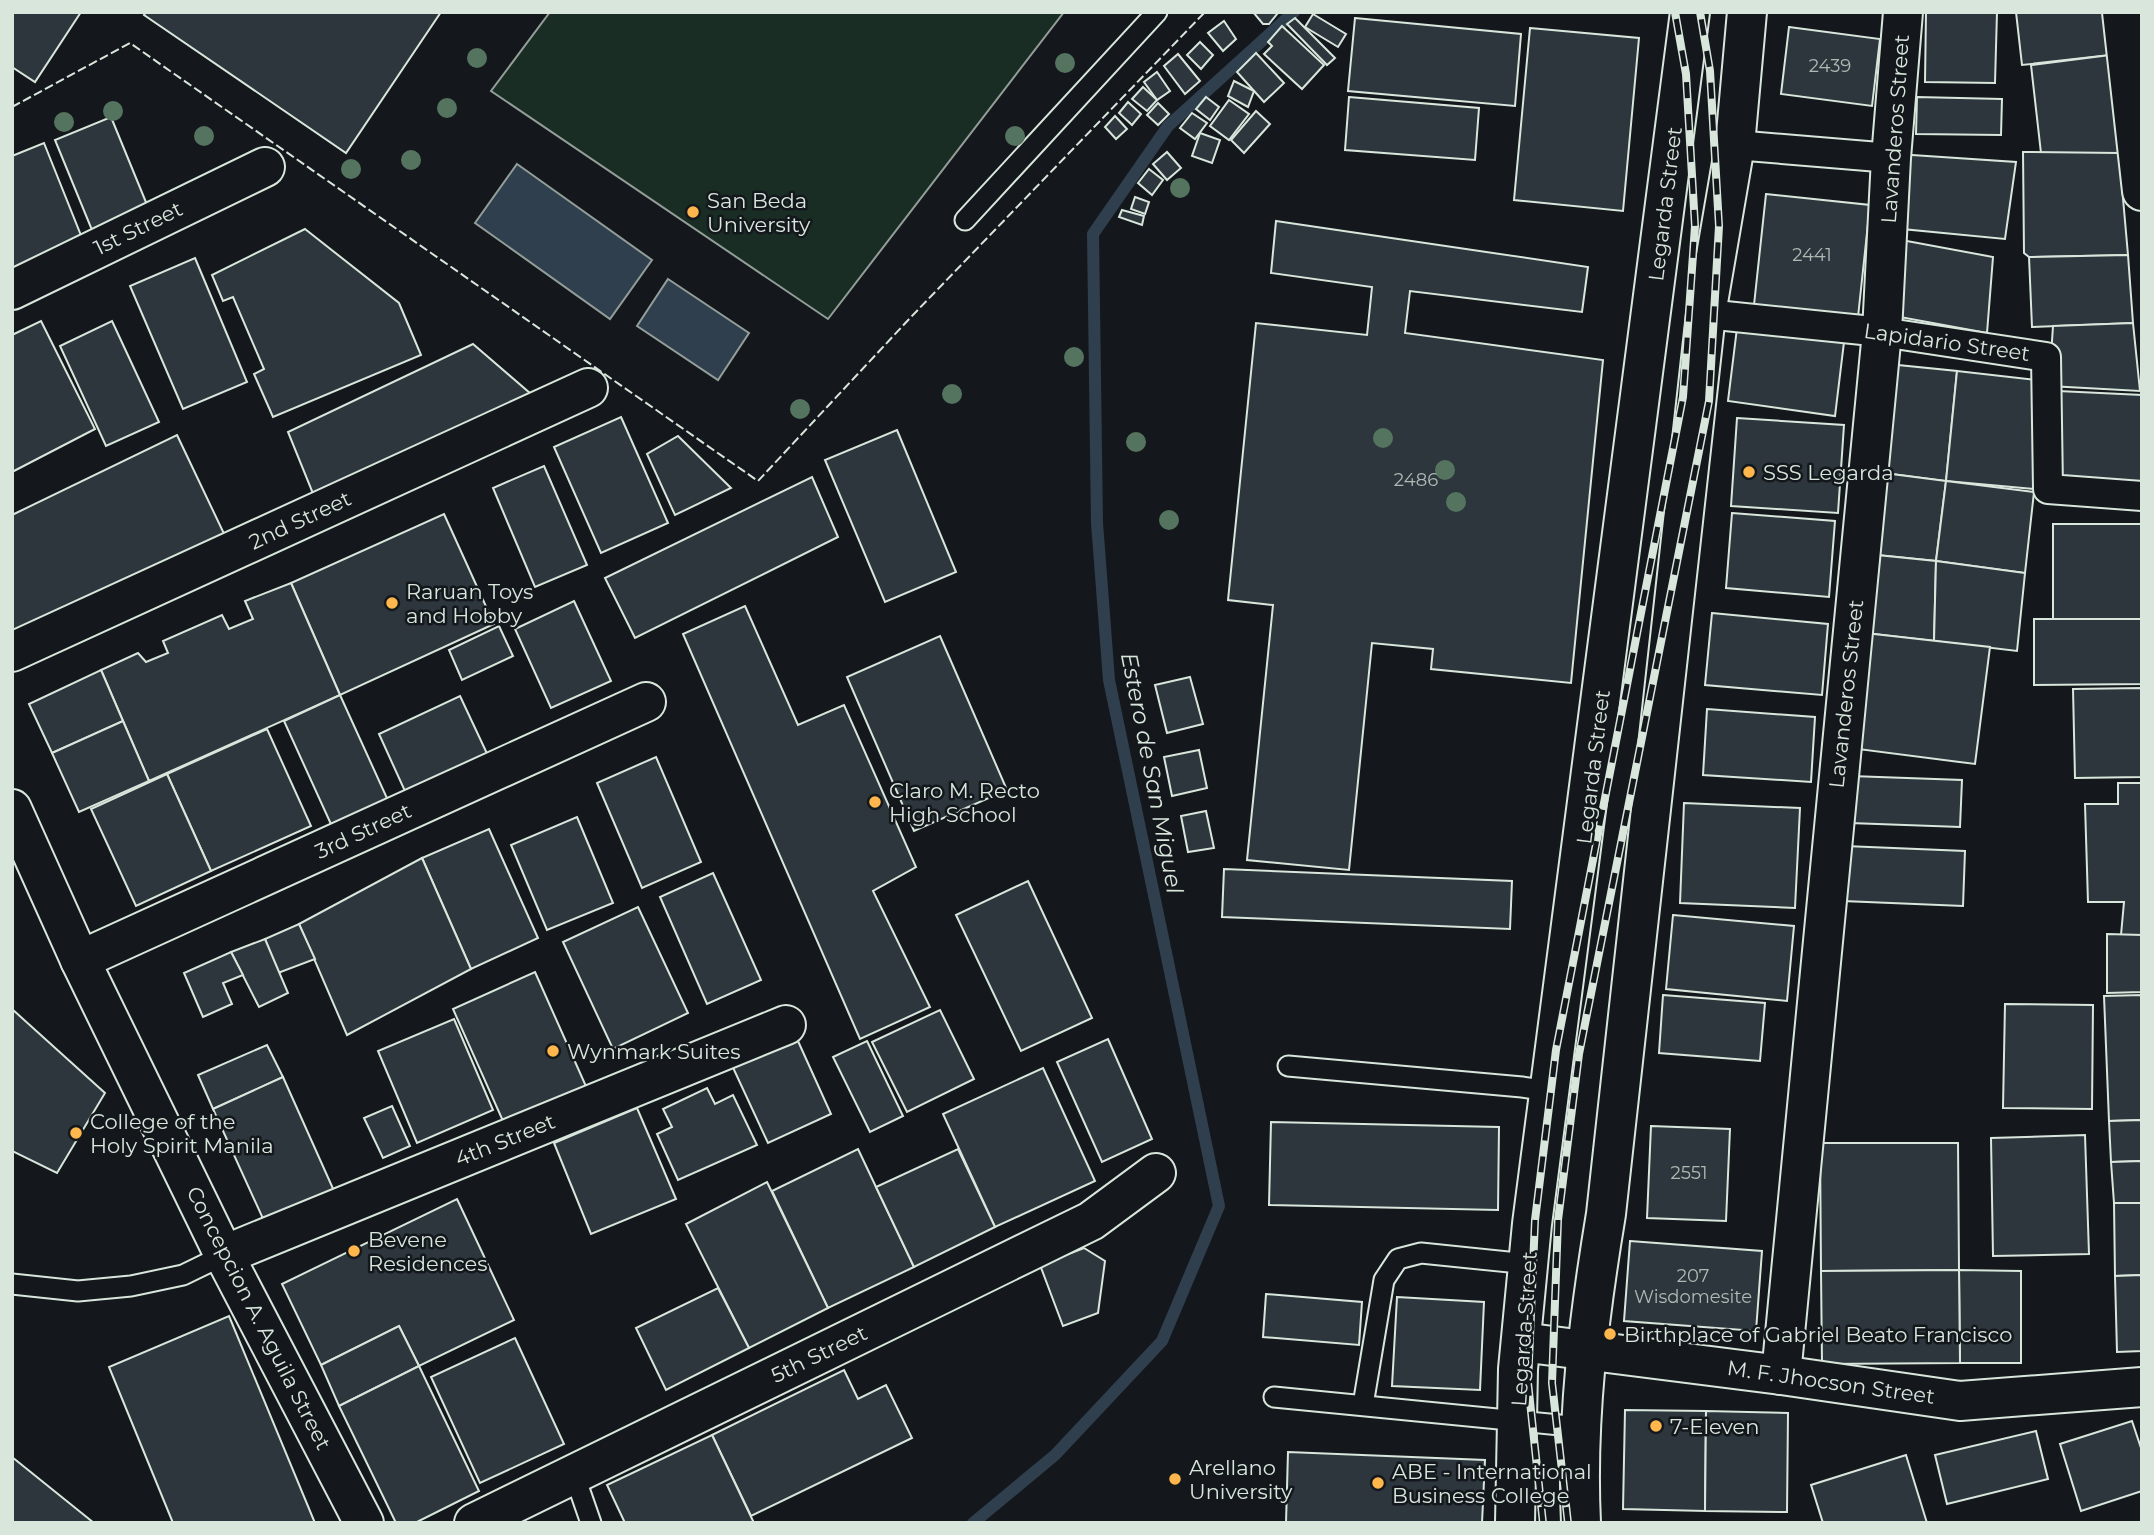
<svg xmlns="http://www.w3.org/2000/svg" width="2154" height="1535" viewBox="0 0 2154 1535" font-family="Montserrat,sans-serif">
  <rect width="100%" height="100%" fill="#14181c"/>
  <!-- green -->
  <path fill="#1a2d24" stroke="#939e99" stroke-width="2" d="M 550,12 L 1064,12 L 828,319 L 491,91 Z"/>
  <!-- water -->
  <g fill="#2f3f4d" stroke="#939e99" stroke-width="2">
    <path d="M 517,164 L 652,260 L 610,319 L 475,223 Z"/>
    <path d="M 668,279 L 749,333 L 718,380 L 637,326 Z"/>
  </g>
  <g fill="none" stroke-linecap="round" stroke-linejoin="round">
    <!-- stream -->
    <path stroke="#2f3f4d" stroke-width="12" d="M 973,1523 L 1055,1455 L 1162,1341 L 1219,1206 L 1109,680 L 1097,523 L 1093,234 L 1168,126 L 1294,12"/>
  </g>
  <!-- building -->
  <g fill="#2c363c" stroke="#d8e6dc" stroke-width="2">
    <path d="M 12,12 L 81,12 L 35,82 L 12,67 Z"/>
    <path d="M 146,12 L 441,12 L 346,153 L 144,15 Z"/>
    <path d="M 1253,12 L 1275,12 L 1277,14 L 1269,24 L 1263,24 Z"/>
    <path d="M 1926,12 L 1997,12 L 1995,83 L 1925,82 Z"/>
    <path d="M 2016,12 L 2104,12 L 2110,55 L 2022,65 Z"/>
    <path d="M 1313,14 L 1346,34 L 1338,47 L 1305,27 Z"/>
    <path d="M 1295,18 L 1335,58 L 1327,65 L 1287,24 Z"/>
    <path d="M 1355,18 L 1521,34 L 1515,106 L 1348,91 Z"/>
    <path d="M 1224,21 L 1236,39 L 1223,51 L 1208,33 Z"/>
    <path d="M 1282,26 L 1324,65 L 1302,89 L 1264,54 L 1272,46 L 1268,42 Z"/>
    <path d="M 1789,27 L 1880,39 L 1872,106 L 1781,94 Z"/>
    <path d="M 1530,28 L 1639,38 L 1623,211 L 1514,200 Z"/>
    <path d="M 1200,42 L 1213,55 L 1201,69 L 1187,55 Z"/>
    <path d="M 1256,53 L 1284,83 L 1264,102 L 1237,72 Z"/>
    <path d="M 1178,54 L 1200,81 L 1185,94 L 1164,66 Z"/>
    <path d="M 2110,55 L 2119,153 L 2041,153 L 2031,65 Z"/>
    <path d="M 1157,72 L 1170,91 L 1157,100 L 1144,82 Z"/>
    <path d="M 1234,81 L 1254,91 L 1248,107 L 1228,96 Z"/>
    <path d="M 1143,87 L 1157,100 L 1147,111 L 1132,99 Z"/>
    <path d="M 1206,97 L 1219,107 L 1210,120 L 1196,109 Z"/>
    <path d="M 1349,97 L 1479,108 L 1475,160 L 1345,150 Z"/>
    <path d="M 1917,97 L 2002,99 L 2001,135 L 1916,134 Z"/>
    <path d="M 1229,100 L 1249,114 L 1229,140 L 1210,126 Z"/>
    <path d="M 1128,102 L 1141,114 L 1132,125 L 1119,113 Z"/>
    <path d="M 1158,103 L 1169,114 L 1158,125 L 1147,115 Z"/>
    <path d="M 1256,111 L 1270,124 L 1244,153 L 1231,140 Z"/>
    <path d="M 1192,113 L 1207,123 L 1195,139 L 1180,128 Z"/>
    <path d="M 1115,116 L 1127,129 L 1116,139 L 1105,127 Z"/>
    <path d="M 111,117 L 150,212 L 94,235 L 55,140 Z"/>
    <path d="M 1200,133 L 1220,140 L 1212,163 L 1192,156 Z"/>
    <path d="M 44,143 L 84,243 L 12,271 L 12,156 Z"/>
    <path d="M 1167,152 L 1181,168 L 1167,180 L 1153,164 Z"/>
    <path d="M 2023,152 L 2119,153 L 2128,255 L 2029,257 L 2024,253 Z"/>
    <path d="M 1897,154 L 2016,162 L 2005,239 L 1892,228 Z"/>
    <path d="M 1149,169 L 1163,180 L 1152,195 L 1138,183 Z"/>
    <path d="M 1766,194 L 1870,205 L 1858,317 L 1754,305 Z"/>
    <path d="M 1135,197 L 1149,202 L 1145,214 L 1131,209 Z"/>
    <path d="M 1122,210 L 1144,216 L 1142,225 L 1119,217 Z"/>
    <path d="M 1276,221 L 1588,267 L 1582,312 L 1410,291 L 1405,333 L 1603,360 L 1571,683 L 1431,669 L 1433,649 L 1372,643 L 1349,870 L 1247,860 L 1273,605 L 1228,600 L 1256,323 L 1367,335 L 1372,287 L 1271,273 Z"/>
    <path d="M 305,229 L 399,303 L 421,355 L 273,417 L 254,374 L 264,369 L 233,297 L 223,301 L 212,275 Z"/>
    <path d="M 1896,239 L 1993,257 L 1987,333 L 1889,315 Z"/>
    <path d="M 2128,255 L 2133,323 L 2032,327 L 2029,257 Z"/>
    <path d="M 195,258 L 247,382 L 183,409 L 130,286 Z"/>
    <path d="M 41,321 L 95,429 L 12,472 L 12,335 Z"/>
    <path d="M 112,321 L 159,422 L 106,446 L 60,346 Z"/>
    <path d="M 2133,323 L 2140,391 L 2049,386 L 2053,326 Z"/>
    <path d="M 1737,328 L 1844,342 L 1835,416 L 1728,401 Z"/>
    <path d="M 473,344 L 538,400 L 316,501 L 288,432 Z"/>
    <path d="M 1888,364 L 1957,371 L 1946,481 L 1876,472 Z"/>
    <path d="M 1957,371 L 2046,381 L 2034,489 L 1946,481 Z"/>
    <path d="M 2058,391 L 2142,395 L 2142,485 L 2057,478 Z"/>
    <path d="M 621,417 L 668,523 L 601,553 L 554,447 Z"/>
    <path d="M 1737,418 L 1844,425 L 1838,513 L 1731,506 Z"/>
    <path d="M 897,430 L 956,572 L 885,602 L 825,460 Z"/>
    <path d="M 177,435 L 227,540 L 12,643 L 12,515 Z"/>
    <path d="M 678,436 L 731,488 L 675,515 L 647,454 Z"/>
    <path d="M 544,466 L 587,565 L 535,587 L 493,488 Z"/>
    <path d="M 1876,472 L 1946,481 L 1936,561 L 1867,554 Z"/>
    <path d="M 812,477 L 838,537 L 635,638 L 605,578 Z"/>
    <path d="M 1946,481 L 2034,492 L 2025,573 L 1936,561 Z"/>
    <path d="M 1732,513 L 1835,521 L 1829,597 L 1726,588 Z"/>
    <path d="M 444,514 L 494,624 L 340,695 L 291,583 Z"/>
    <rect x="2053" y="524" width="89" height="95"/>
    <path d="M 1867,554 L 1936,561 L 1934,641 L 1865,633 Z"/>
    <path d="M 1936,561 L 2025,573 L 2017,651 L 1934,641 Z"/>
    <path d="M 291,583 L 340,695 L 149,781 L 101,670 L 138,653 L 146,662 L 168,653 L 163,641 L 222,615 L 229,629 L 253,619 L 245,601 Z"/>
    <path d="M 574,601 L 611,681 L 551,708 L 515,629 Z"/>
    <path d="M 745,606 L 798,725 L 844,705 L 916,867 L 873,891 L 930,1007 L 860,1039 L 683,634 Z"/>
    <path d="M 1712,613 L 1828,624 L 1822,695 L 1705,685 Z"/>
    <path d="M 2034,619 L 2142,619 L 2142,684 L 2034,685 Z"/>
    <path d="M 499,626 L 513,656 L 462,680 L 449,650 Z"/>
    <path d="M 1865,633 L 1990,647 L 1975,764 L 1850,748 Z"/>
    <path d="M 940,636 L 1007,790 L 914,831 L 847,677 Z"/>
    <path d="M 101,670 L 123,721 L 52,753 L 29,704 Z"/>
    <path d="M 1190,677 L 1203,724 L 1167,733 L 1155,685 Z"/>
    <path d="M 2142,688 L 2142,777 L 2075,778 L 2073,689 Z"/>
    <path d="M 340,695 L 391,807 L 335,833 L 284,721 Z"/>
    <path d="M 460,696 L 491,762 L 409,800 L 379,734 Z"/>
    <path d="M 1707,709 L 1815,717 L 1811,782 L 1703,775 Z"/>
    <path d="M 123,721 L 149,781 L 79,812 L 52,753 Z"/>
    <path d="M 267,729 L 311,826 L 211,871 L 167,774 Z"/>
    <path d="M 1199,750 L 1207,788 L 1172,796 L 1164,757 Z"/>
    <path d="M 656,757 L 701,862 L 642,888 L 597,783 Z"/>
    <path d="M 167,774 L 211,871 L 136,906 L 91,809 Z"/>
    <path d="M 1851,776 L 1962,780 L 1960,827 L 1850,823 Z"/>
    <path d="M 2118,783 L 2142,783 L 2142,935 L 2121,935 L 2124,902 L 2088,902 L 2085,804 L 2118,804 Z"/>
    <path d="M 1684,803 L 1800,808 L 1795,908 L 1680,903 Z"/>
    <path d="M 1206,811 L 1214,848 L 1188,852 L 1181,816 Z"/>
    <path d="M 577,817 L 613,903 L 547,930 L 511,845 Z"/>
    <path d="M 489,829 L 538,938 L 471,969 L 422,858 Z"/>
    <path d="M 1845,846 L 1965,851 L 1963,906 L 1843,901 Z"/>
    <path d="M 422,858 L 471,969 L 347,1035 L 299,924 Z"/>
    <path d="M 1224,869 L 1512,881 L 1510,929 L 1222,917 Z"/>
    <path d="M 713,873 L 761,980 L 707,1004 L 660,897 Z"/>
    <path d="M 1028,881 L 1092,1018 L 1021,1051 L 956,915 Z"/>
    <path d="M 638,907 L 688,1013 L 613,1049 L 563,942 Z"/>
    <path d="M 1673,915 L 1794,926 L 1787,1001 L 1666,989 Z"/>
    <path d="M 299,924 L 315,959 L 278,973 L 265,939 Z"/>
    <path d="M 2107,934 L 2142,935 L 2142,992 L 2107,993 Z"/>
    <path d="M 265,939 L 288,993 L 259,1007 L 231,952 Z"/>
    <path d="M 231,952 L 243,975 L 223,983 L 232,1004 L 203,1017 L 184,973 Z"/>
    <path d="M 535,972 L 589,1093 L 507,1130 L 453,1009 Z"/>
    <path d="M 1663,995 L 1765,1003 L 1760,1061 L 1659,1053 Z"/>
    <path d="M 2142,995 L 2142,1120 L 2109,1121 L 2104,996 Z"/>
    <path d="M 2005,1004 L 2093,1005 L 2092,1109 L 2003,1108 Z"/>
    <path d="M 12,1009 L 105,1093 L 57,1173 L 12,1151 Z"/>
    <path d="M 940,1010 L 974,1079 L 907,1112 L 872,1042 Z"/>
    <path d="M 454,1019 L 493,1110 L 417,1143 L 378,1051 Z"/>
    <path d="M 793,1030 L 831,1114 L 768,1143 L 729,1059 Z"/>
    <path d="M 1108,1039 L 1152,1139 L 1102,1162 L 1057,1062 Z"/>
    <path d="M 867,1041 L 903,1116 L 870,1132 L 833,1057 Z"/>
    <path d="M 267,1045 L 283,1077 L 213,1109 L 198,1075 Z"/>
    <path d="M 1043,1068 L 1095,1181 L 995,1227 L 943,1114 Z"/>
    <path d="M 283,1077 L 339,1202 L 270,1234 L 213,1109 Z"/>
    <path d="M 707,1088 L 715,1104 L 733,1095 L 757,1145 L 678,1180 L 657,1134 L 672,1127 L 663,1109 Z"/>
    <path d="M 392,1106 L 410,1146 L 383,1158 L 364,1118 Z"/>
    <path d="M 637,1108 L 676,1199 L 591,1234 L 554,1143 Z"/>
    <path d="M 2142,1120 L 2142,1161 L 2111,1162 L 2109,1121 Z"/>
    <path d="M 1271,1122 L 1499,1127 L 1498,1210 L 1269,1205 Z"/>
    <path d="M 1651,1126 L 1730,1129 L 1726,1221 L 1647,1218 Z"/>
    <path d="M 2085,1135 L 2089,1254 L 1993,1256 L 1991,1138 Z"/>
    <path d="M 1820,1143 L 1958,1143 L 1959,1270 L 1821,1271 Z"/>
    <path d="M 858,1149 L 914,1267 L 828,1308 L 772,1191 Z"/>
    <path d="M 958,1149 L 995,1227 L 914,1267 L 876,1187 Z"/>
    <path d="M 2142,1161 L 2142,1203 L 2114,1203 L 2111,1162 Z"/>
    <path d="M 767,1182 L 828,1308 L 749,1348 L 686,1224 Z"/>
    <path d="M 457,1199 L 514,1320 L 419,1366 L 399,1326 L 321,1365 L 282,1284 Z"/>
    <path d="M 2114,1203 L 2142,1203 L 2142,1275 L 2115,1276 Z"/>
    <path d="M 1630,1241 L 1762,1251 L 1756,1331 L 1624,1321 Z"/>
    <path d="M 1084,1248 L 1105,1261 L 1098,1313 L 1063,1326 L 1040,1265 Z"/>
    <path d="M 1959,1270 L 2021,1271 L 2021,1363 L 1960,1363 Z"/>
    <path d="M 1959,1270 L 1960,1363 L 1822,1364 L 1821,1271 Z"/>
    <path d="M 2142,1275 L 2142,1351 L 2117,1352 L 2115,1276 Z"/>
    <path d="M 718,1288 L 749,1348 L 666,1390 L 636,1328 Z"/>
    <path d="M 1266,1294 L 1362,1302 L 1359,1345 L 1263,1337 Z"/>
    <path d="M 1397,1297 L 1484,1302 L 1480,1390 L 1392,1386 Z"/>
    <path d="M 229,1316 L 315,1523 L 173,1523 L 109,1367 Z"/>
    <path d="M 399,1326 L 419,1366 L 339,1406 L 321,1365 Z"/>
    <path d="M 515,1338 L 564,1444 L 480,1483 L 431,1377 Z"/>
    <path d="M 419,1366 L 479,1491 L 415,1523 L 396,1523 L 339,1406 Z"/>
    <path d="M 844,1370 L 858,1399 L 886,1385 L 912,1438 L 751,1516 L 712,1435 Z"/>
    <path d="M 1625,1410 L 1706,1411 L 1705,1511 L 1623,1509 Z"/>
    <path d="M 1706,1411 L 1788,1413 L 1787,1512 L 1705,1511 Z"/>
    <path d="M 2132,1421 L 2142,1451 L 2142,1491 L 2081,1511 L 2060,1444 Z"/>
    <path d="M 2036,1431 L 2048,1479 L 1947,1504 L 1935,1455 Z"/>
    <path d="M 712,1435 L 754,1523 L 625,1523 L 607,1485 Z"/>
    <path d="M 1288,1452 L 1485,1460 L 1482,1523 L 1286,1523 Z"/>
    <path d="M 1906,1455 L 1927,1523 L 1823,1523 L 1811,1485 Z"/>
    <path d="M 12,1457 L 94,1523 L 12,1523 Z"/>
  </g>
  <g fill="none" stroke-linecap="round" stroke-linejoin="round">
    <defs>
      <g id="service">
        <path d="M 965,220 L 1157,12"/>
        <path d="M 1288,1066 L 1522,1087 L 1550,1091"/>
        <path d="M 12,1284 L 78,1291 L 131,1286 L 183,1275 L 224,1255"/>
        <path d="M 1274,1397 L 1580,1427"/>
        <path d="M 1363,1405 L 1384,1280 L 1398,1259 L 1421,1253 L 1528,1264"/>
        <path d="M 574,1474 L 591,1523"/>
      </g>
      <g id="pedestrian">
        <path d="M 1735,145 L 1891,158"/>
        <path d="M 1706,314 L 1882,332 L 2046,357 L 2048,489 L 2142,496"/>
      </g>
      <g id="minor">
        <path d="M 2122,12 L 2142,191"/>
        <path d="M 12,290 L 265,167"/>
        <path d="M 12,652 L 588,388"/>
        <path d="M 80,960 L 646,702"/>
        <path d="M 224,1255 L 786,1025"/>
        <path d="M 1781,1375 L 1882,332 L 1891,158 L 1903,12"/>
        <path d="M 474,1523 L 1091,1221 L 1156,1173"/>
      </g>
      <g id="tertiary">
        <path d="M 12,809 L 80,960 L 224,1255 L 364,1523"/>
        <path d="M 1521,1342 L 1781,1375 L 1960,1401 L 2142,1387"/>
      </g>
      <g id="secondary">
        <path d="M 1515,1523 L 1518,1369 L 1532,1224 L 1690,12"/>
        <path d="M 1581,1523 C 1576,1419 1589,1316 1606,1214 L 1706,314 L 1735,145 L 1747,12"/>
      </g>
    </defs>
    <!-- service casing -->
    <use href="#service" stroke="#d8e6dc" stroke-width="23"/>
    <!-- pedestrian casing -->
    <use href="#pedestrian" stroke="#d8e6dc" stroke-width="32"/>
    <!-- minor casing -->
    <use href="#minor" stroke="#d8e6dc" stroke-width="42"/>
    <!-- tertiary casing -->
    <use href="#tertiary" stroke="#d8e6dc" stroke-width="42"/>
    <!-- secondary casing -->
    <use href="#secondary" stroke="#d8e6dc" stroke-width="42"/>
    <!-- service -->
    <use href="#service" stroke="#14181c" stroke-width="19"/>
    <!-- pedestrian -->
    <use href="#pedestrian" stroke="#14181c" stroke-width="28"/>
    <!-- minor -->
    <use href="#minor" stroke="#14181c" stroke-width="38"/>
    <!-- tertiary -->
    <use href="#tertiary" stroke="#14181c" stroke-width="38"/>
    <!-- secondary -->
    <use href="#secondary" stroke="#14181c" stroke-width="38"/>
    <defs>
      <g id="rail">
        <path d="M 1543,1523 L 1528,1383 L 1535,1220 L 1556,1050 L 1683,397 L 1695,226 L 1686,74 L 1675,12"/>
        <path d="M 1568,1523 L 1552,1383 L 1558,1220 L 1579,1054 L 1709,401 L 1719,226 L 1710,71 L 1700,12"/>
      </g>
    </defs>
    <!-- rail casing -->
    <use href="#rail" stroke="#d8e6dc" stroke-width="8"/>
    <!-- rail -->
    <use href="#rail" stroke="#14181c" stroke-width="5" stroke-dasharray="16" stroke-linecap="butt"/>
    <!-- fence -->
    <path stroke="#d8e6dc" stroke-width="2" stroke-dasharray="9 3.5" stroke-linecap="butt" d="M 12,107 L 130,43 L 758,481 L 911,317 L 1205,12"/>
  </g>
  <!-- trees -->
  <g fill="#55745f">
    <circle cx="477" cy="58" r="10"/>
    <circle cx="1065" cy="63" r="10"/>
    <circle cx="447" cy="108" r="10"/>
    <circle cx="113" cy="111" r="10"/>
    <circle cx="64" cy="122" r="10"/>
    <circle cx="204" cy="136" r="10"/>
    <circle cx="1015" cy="136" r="10"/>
    <circle cx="411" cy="160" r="10"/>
    <circle cx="351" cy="169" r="10"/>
    <circle cx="1180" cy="188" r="10"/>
    <circle cx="1074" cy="357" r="10"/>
    <circle cx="952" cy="394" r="10"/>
    <circle cx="800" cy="409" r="10"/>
    <circle cx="1383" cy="438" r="10"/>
    <circle cx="1136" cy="442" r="10"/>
    <circle cx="1445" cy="470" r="10"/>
    <circle cx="1456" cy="502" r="10"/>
    <circle cx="1169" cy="520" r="10"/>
  </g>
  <!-- markers -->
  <g fill="#ffb74d" stroke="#14181c" stroke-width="2.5">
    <circle cx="693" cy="212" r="7"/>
    <circle cx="1749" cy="472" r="7"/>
    <circle cx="392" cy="603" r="7"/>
    <circle cx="875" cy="802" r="7"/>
    <circle cx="553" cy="1051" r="7"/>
    <circle cx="76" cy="1133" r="7"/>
    <circle cx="354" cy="1251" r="7"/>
    <circle cx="1610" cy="1334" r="7"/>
    <circle cx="1656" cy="1426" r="7"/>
    <circle cx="1175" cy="1479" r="7"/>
    <circle cx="1378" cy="1483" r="7"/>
  </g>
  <g text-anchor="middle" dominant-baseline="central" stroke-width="5" stroke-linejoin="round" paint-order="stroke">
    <!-- number labels -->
    <g font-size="18" fill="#adbab4">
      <text x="1830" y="66">2439</text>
      <text x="1812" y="255">2441</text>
      <text x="1416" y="480">2486</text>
      <text x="1689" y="1173">2551</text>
      <text x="1693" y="1276">207<tspan x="1693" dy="21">Wisdomesite</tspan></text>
    </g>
    <!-- street labels -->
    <g font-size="21" fill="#d8e6dc" stroke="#14181c">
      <text transform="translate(1895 129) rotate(-86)">Lavanderos Street</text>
      <text transform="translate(1665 204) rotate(-83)">Legarda Street</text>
      <text transform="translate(138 228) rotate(-26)">1st Street</text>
      <text transform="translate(1947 342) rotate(8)">Lapidario Street</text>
      <text transform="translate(300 520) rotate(-25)">2nd Street</text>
      <text transform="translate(1846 694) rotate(-84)">Lavanderos Street</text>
      <text transform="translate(1593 767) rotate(-83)">Legarda Street</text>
      <text transform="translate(363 831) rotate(-25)">3rd Street</text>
      <text transform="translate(505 1140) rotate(-22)">4th Street</text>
      <text transform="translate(259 1318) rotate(63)">Concepcion A. Aguila Street</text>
      <text transform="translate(1524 1329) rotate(-86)">Legarda Street</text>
      <text transform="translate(819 1354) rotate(-26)">5th Street</text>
      <text transform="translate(1831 1382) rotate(8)">M. F. Jhocson Street</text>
    </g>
    <!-- poi labels -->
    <g font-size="21" fill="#d8e6dc" stroke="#14181c" text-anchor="start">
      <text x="707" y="200">San Beda<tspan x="707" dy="24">University</tspan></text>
      <text x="1763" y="472">SSS Legarda</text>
      <text x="406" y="591">Raruan Toys<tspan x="406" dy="24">and Hobby</tspan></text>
      <text x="889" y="790">Claro M. Recto<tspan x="889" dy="24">High School</tspan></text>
      <text x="567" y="1051">Wynmark Suites</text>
      <text x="90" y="1121">College of the<tspan x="90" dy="24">Holy Spirit Manila</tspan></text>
      <text x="368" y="1239">Bevene<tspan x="368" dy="24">Residences</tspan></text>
      <text x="1624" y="1334">Birthplace of Gabriel Beato Francisco</text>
      <text x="1670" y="1426">7-Eleven</text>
      <text x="1189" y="1467">Arellano<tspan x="1189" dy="24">University</tspan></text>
      <text x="1392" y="1471">ABE - International<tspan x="1392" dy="24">Business College</tspan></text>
    </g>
    <!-- water labels -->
    <g font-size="23" font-style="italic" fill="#d8e6dc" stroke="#14181c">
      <text transform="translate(1152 773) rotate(79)">Estero de San Miguel</text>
    </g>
  </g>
  <!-- border -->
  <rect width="2154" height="1535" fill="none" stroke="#d8e6dc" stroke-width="28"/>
</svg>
